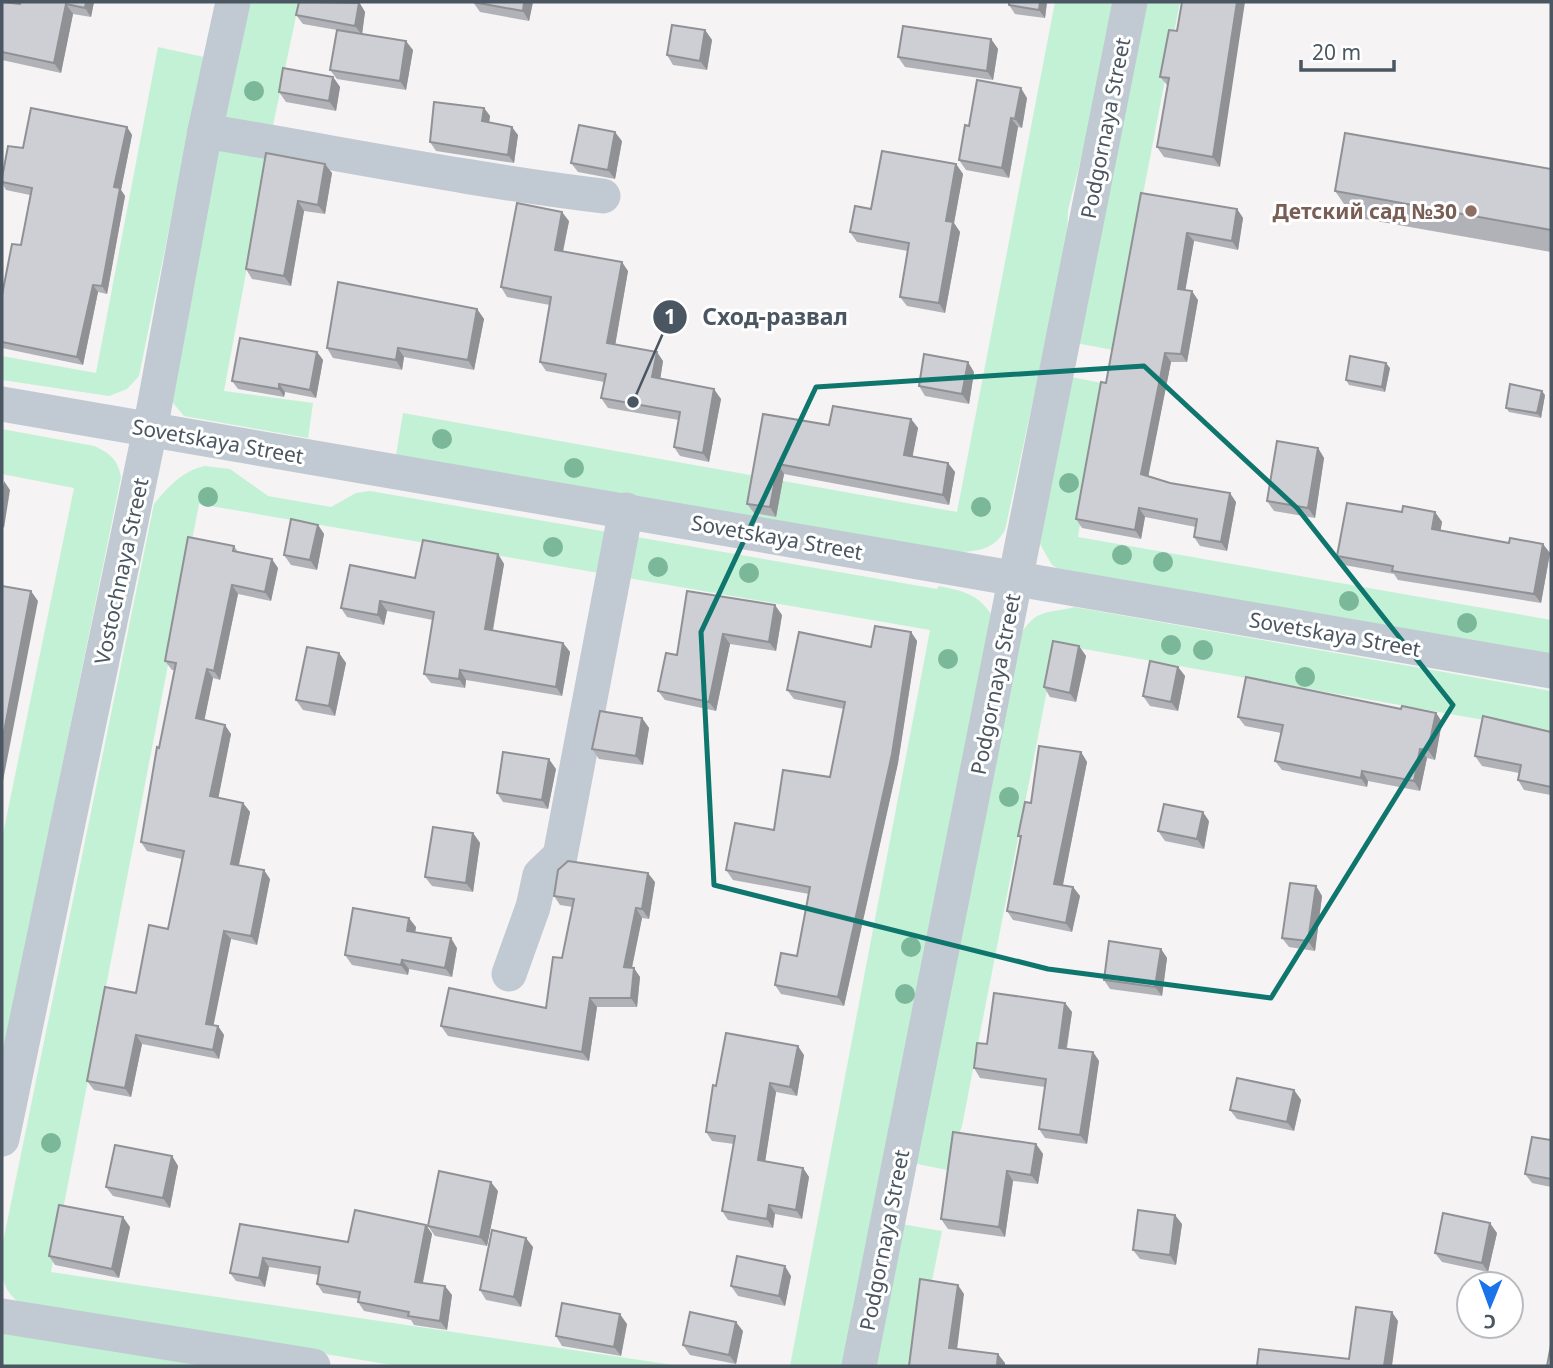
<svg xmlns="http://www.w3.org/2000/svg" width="1553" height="1368" viewBox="0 0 1553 1368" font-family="'Noto Sans',sans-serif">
  <rect width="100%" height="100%" fill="#f5f3f3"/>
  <!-- green -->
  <g fill="#c3f1d5">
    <path d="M 242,2 L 299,2 L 271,135 L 213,124 Z"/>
    <path d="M 1055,2 L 1116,2 L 1092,116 L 1068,210 L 1067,243 L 1005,530 C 993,552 972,552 950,552 L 396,455 L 403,413 L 957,512 Z"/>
    <path d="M 1144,2 L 1180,2 L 1113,350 L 1076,343 Z"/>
    <path d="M 158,47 L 204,57 L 139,376 L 127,389 L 109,396 L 2,380 L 2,356 L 96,373 Z"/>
    <path d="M 210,144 L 268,155 L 224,391 L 313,403 L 308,438 L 184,416 L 173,403 L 170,389 Z"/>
    <path d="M 1071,377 L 1102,383 L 1078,537 L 1551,620 L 1551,656 L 1060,570 L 1052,565 L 1040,544 Z"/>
    <path d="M 2,429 L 94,446 C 110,453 118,460 121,477 L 2,1062 L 2,839 L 74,488 L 2,474 Z"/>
    <path d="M 205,466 L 230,469 L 268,496 L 331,507 L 356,493 L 370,491 L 937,589 L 939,586 C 962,591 977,593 991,614 L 848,1366 L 790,1366 L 930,630 L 199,504 L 51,1272 L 680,1366 L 398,1366 L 21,1304 C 0,1288 2,1276 2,1247 L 154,504 C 169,486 182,471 205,466 Z"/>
    <path d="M 1074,607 L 1551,691 L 1551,732 L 1056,644 L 962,1126 L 947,1170 L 913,1163 L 1022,632 C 1039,607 1050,614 1074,607 Z"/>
    <path d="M 901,1224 L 942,1231 L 932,1281 L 925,1279 L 910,1366 L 874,1366 Z"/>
    <path d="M 8,1332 L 262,1366 L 2,1366 L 2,1334 Z"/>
  </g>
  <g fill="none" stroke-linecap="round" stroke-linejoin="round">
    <!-- minor -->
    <g stroke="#c1cad2" stroke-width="35">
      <path d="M 205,131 C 338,153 470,180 603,196"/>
      <path d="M 2,404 L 1551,671"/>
      <path d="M 509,974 L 533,907 L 540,875 L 560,856 L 626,510"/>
      <path d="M 2,1139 L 150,430 L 205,131 L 233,2"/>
      <path d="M 2,1316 L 313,1366"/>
      <path d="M 859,1366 L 1130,2"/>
    </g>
  </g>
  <!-- trees -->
  <g fill="#7bb799">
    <circle cx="254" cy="91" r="10"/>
    <circle cx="442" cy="439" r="10"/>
    <circle cx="574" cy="468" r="10"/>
    <circle cx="1069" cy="483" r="10"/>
    <circle cx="208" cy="497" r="10"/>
    <circle cx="981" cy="507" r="10"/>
    <circle cx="553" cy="547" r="10"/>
    <circle cx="1122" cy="555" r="10"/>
    <circle cx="1163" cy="562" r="10"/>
    <circle cx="658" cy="567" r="10"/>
    <circle cx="749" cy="573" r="10"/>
    <circle cx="1349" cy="601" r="10"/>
    <circle cx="1467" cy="623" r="10"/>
    <circle cx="1171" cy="645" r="10"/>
    <circle cx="1203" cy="650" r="10"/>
    <circle cx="948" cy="659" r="10"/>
    <circle cx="1305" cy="677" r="10"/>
    <circle cx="1009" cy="797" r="10"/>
    <circle cx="911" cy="947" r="10"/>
    <circle cx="905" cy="994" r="10"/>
    <circle cx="51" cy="1143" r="10"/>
  </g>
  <!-- wall -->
  <g fill="#b0b2b7">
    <path d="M 2,2 L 20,4 L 21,2 L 94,2 L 91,17 L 73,14 L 61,73 L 2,60 Z"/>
    <path d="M 299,2 L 359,2 L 365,12 L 362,33 L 413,50 L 406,90 L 337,79 L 330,70 L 337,30 L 303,24 L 296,15 Z"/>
    <path d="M 473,2 L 533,2 L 529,21 L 480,12 Z"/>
    <path d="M 1047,2 L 1045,18 L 1015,14 L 1009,5 Z"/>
    <path d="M 705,30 L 712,40 L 707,70 L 673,65 L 667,55 Z"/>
    <path d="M 1177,31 L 1220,167 L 1164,157 L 1157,147 L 1168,86 L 1160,77 Z"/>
    <path d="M 991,39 L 998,49 L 993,80 L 905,67 L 898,57 Z"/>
    <path d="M 333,77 L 340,87 L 336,111 L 286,102 L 279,92 Z"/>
    <path d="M 1027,98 L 1022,128 L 1018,127 L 1009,178 L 966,170 L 959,160 L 969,126 Z"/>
    <path d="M 484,108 L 490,116 L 489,122 L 518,135 L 514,163 L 436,151 L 430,142 Z"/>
    <path d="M 127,127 L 132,135 L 121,190 L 125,196 L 107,294 L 98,292 L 83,365 L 2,348 L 2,295 L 21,245 L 30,195 L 6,190 L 2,183 L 2,178 L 23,148 Z"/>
    <path d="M 622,141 L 615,179 L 578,172 L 571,163 Z"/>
    <path d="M 266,153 L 332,173 L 325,214 L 304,211 L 291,286 L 252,279 L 246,269 Z"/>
    <path d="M 956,164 L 963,174 L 954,223 L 960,232 L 945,313 L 907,306 L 900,297 L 908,251 L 857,242 L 850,232 L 871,209 Z"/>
    <path d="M 1551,169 L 1551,252 L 1353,217 L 1335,191 Z"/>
    <path d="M 1141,193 L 1237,209 L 1243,218 L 1238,250 L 1194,241 L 1185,290 L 1198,300 L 1187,362 L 1171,362 L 1148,476 L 1236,502 L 1227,551 L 1200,546 L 1194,537 L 1196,527 L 1145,517 L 1141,539 L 1082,528 L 1076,519 L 1106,383 Z"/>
    <path d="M 569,221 L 563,252 L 628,271 L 615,344 L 663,361 L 660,379 L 721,399 L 709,462 L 680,456 L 674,447 L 679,420 L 608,408 L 601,398 L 604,382 L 546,371 L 540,362 L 550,305 L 507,297 L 501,287 Z"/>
    <path d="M 477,309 L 484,319 L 474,370 L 404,357 L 402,370 L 333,358 L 327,348 Z"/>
    <path d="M 317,352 L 323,360 L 316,398 L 285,392 L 284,397 L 238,389 L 232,381 Z"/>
    <path d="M 1390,368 L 1385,392 L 1349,385 L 1346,380 Z"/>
    <path d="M 974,372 L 969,404 L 925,396 L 919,386 Z"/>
    <path d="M 1545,395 L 1541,418 L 1509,412 L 1506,408 Z"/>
    <path d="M 763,414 L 829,425 L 911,419 L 918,428 L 912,456 L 948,463 L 955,472 L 949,505 L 784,474 L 776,517 L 754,513 L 747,504 Z"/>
    <path d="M 1318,448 L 1324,458 L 1315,518 L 1274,511 L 1267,501 Z"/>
    <path d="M 1402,512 L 1435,512 L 1442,522 L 1440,531 L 1550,553 L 1541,603 L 1398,580 L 1394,574 L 1344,565 L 1337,556 Z"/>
    <path d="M 318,525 L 324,534 L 317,570 L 291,565 L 284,555 Z"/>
    <path d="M 234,546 L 238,552 L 278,568 L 271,601 L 238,594 L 220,680 L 213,678 L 204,720 L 231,734 L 218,798 L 243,803 L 250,812 L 239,865 L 270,879 L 257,945 L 231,939 L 213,1025 L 218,1026 L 224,1035 L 219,1059 L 142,1044 L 131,1097 L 94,1090 L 87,1081 L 136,993 L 168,929 L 182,859 L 147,851 L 141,842 L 175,670 L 172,670 L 165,661 Z"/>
    <path d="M 498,554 L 504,564 L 493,631 L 563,643 L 570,652 L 562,696 L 466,680 L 465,688 L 431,683 L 424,674 L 433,620 L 387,611 L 384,625 L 347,617 L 341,608 L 415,578 Z"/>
    <path d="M 687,591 L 782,615 L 776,651 L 730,644 L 716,711 L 665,700 L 658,691 L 677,655 Z"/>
    <path d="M 911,632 L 917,641 L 898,763 L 844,1006 L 781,994 L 775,985 L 797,956 L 809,894 L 733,880 L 726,870 L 774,830 L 830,777 L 844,709 L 794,699 L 787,690 L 871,647 Z"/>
    <path d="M 1079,646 L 1086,656 L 1076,702 L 1050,697 L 1044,687 Z"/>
    <path d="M 339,653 L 346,663 L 335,716 L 303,710 L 296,700 Z"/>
    <path d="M 1178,667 L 1185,676 L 1178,711 L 1150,706 L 1143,696 Z"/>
    <path d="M 1401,709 L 1436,713 L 1442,722 L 1435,760 L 1427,758 L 1420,791 L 1368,781 L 1367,787 L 1282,770 L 1275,761 L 1281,733 L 1245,726 L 1238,717 Z"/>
    <path d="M 642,718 L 649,728 L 643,765 L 599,759 L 592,749 Z"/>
    <path d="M 1551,732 L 1551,795 L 1524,790 L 1518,780 L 1519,773 L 1482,766 L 1475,756 Z"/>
    <path d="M 1081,752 L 1087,762 L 1063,885 L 1073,887 L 1080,896 L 1072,932 L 1013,920 L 1007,911 L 1021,839 L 1018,836 L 1031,803 Z"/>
    <path d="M 556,769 L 548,809 L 503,802 L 497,793 Z"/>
    <path d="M 1209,821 L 1204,849 L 1165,841 L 1158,831 Z"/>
    <path d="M 473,833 L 480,843 L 473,892 L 432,886 L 425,877 Z"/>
    <path d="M 655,882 L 649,919 L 642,918 L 632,968 L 640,977 L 637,1007 L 597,1007 L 589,1061 L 448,1036 L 441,1026 L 546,1008 L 562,958 L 573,907 L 560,905 L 554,896 Z"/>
    <path d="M 1316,886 L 1322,896 L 1315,951 L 1289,947 L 1282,938 Z"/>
    <path d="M 416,927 L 415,932 L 457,948 L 452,977 L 409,969 L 408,975 L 352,965 L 345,955 Z"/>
    <path d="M 1161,949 L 1167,958 L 1162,996 L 1110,989 L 1104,980 Z"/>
    <path d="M 1065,1003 L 1072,1012 L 1067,1049 L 1093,1052 L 1099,1061 L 1087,1144 L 1045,1138 L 1039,1129 L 1045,1087 L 980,1078 L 974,1068 L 987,1044 Z"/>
    <path d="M 804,1055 L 797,1096 L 776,1092 L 765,1161 L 803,1168 L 809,1177 L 802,1219 L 775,1214 L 773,1228 L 728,1220 L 722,1211 L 734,1144 L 712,1141 L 706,1132 L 716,1086 Z"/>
    <path d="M 1294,1090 L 1301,1100 L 1294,1131 L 1237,1119 L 1230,1110 Z"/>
    <path d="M 1551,1140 L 1551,1187 L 1532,1183 L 1525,1174 Z"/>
    <path d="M 1036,1144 L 1043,1154 L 1038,1184 L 1013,1181 L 1005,1237 L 948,1229 L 941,1219 Z"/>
    <path d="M 172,1156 L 178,1166 L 170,1208 L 113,1196 L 106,1187 Z"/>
    <path d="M 498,1191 L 487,1246 L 435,1236 L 428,1226 Z"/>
    <path d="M 240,1224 L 348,1242 L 426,1225 L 432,1234 L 423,1283 L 452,1295 L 447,1330 L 414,1325 L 411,1320 L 364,1311 L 358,1302 L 359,1299 L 323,1293 L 317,1284 L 319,1275 L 269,1267 L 265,1287 L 236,1281 L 230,1273 Z"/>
    <path d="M 1182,1224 L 1176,1265 L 1140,1259 L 1133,1250 Z"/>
    <path d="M 130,1227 L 119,1278 L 55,1265 L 49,1256 Z"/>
    <path d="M 1497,1233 L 1488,1272 L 1442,1262 L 1435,1253 Z"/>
    <path d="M 533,1247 L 521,1307 L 486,1300 L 480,1290 Z"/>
    <path d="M 791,1276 L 785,1306 L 738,1296 L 731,1286 Z"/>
    <path d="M 627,1324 L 621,1356 L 562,1346 L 556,1336 Z"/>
    <path d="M 743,1331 L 736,1364 L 690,1355 L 683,1345 Z"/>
  </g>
  <!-- shaded-wall -->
  <g fill="#909195">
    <path d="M 86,2 L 94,2 L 91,17 L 85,8 Z"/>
    <path d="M 352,2 L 359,2 L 365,12 L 362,35 L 355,26 Z"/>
    <path d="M 524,2 L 533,2 L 529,21 L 523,11 Z"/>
    <path d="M 1040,2 L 1047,2 L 1045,18 L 1039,10 Z"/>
    <path d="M 1237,2 L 1245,2 L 1220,167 L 1213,157 Z"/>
    <path d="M 66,4 L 73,14 L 61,73 L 54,63 Z"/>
    <path d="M 705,30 L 712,40 L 707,70 L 700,61 Z"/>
    <path d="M 991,39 L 998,49 L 993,80 L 987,71 Z"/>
    <path d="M 406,41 L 413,50 L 406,90 L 400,81 Z"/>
    <path d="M 333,77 L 340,87 L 336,111 L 329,101 Z"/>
    <path d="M 1021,88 L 1027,98 L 1022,128 L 1015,119 Z"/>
    <path d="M 484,108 L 490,116 L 488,129 L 482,121 Z"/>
    <path d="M 1011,118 L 1018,127 L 1009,178 L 1002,168 Z"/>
    <path d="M 127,127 L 132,135 L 121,190 L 125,196 L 107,294 L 102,286 L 114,187 Z"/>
    <path d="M 512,127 L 518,135 L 514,163 L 508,155 Z"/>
    <path d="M 615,132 L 622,141 L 615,179 L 608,170 Z"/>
    <path d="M 325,164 L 332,173 L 325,214 L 318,205 Z"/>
    <path d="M 956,164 L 963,174 L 954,223 L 960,232 L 945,313 L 939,303 L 946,221 Z"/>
    <path d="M 298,201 L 304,211 L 291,286 L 284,276 Z"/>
    <path d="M 1237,209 L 1243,218 L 1238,250 L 1232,241 Z"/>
    <path d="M 562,212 L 569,221 L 561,260 L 555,250 Z"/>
    <path d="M 1187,233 L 1194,241 L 1184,298 L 1178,289 Z"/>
    <path d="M 622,262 L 628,271 L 614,352 L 607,343 Z"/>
    <path d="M 93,285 L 98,292 L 83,365 L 77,357 Z"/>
    <path d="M 1192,291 L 1198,300 L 1187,362 L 1181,354 Z"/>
    <path d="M 477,309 L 484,319 L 474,370 L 468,360 Z"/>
    <path d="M 398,348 L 404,357 L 402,370 L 396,360 Z"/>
    <path d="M 317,352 L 323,360 L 316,398 L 310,390 Z"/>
    <path d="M 657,352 L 663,361 L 659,387 L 652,377 Z"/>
    <path d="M 1165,353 L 1171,362 L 1147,483 L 1141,474 Z"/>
    <path d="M 968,362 L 974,372 L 969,404 L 962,394 Z"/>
    <path d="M 1386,363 L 1390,368 L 1385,392 L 1382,387 Z"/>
    <path d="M 279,384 L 285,392 L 284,397 L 279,389 Z"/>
    <path d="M 714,389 L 721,399 L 709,462 L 703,453 Z"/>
    <path d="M 1542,391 L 1545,395 L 1541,418 L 1537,413 Z"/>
    <path d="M 911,419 L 918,428 L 911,465 L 904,455 Z"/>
    <path d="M 1318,448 L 1324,458 L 1315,518 L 1308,508 Z"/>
    <path d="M 948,463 L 955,472 L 949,505 L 943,495 Z"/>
    <path d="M 778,464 L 784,474 L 776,517 L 770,507 Z"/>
    <path d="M 4,481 L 10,490 L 4,528 L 2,525 L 2,492 Z"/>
    <path d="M 1230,493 L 1236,502 L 1227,551 L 1221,542 Z"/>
    <path d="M 1139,508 L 1145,517 L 1141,539 L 1135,530 Z"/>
    <path d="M 1435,512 L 1442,522 L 1439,539 L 1432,529 Z"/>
    <path d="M 318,525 L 324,534 L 317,570 L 310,560 Z"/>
    <path d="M 1543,544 L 1550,553 L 1541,603 L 1534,594 Z"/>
    <path d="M 498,554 L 504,564 L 491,639 L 485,629 Z"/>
    <path d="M 272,559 L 278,568 L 271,601 L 265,592 Z"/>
    <path d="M 232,585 L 238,594 L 220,680 L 214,671 Z"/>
    <path d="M 31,591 L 38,601 L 2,786 L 2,742 Z"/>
    <path d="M 380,601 L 387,611 L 384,625 L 378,615 Z"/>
    <path d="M 775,605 L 782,615 L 776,651 L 769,642 Z"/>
    <path d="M 911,632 L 917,641 L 898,763 L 844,1006 L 838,997 Z"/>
    <path d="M 723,634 L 730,644 L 716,711 L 709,702 Z"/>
    <path d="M 563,643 L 570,652 L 562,696 L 556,687 Z"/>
    <path d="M 1079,646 L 1086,656 L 1076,702 L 1070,693 Z"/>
    <path d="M 339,653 L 346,663 L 335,716 L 329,706 Z"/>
    <path d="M 1178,667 L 1185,676 L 1178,711 L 1171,702 Z"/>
    <path d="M 207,669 L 213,678 L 203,727 L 196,718 Z"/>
    <path d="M 460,670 L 466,680 L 465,688 L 459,679 Z"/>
    <path d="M 1436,713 L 1442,722 L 1435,760 L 1428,750 Z"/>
    <path d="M 642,718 L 649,728 L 643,765 L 636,756 Z"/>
    <path d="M 225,725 L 231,734 L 217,805 L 210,796 Z"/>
    <path d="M 1420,749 L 1427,758 L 1420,791 L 1414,781 Z"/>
    <path d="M 1081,752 L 1087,762 L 1061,894 L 1054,884 Z"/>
    <path d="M 549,759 L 556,769 L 548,809 L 542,800 Z"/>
    <path d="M 1362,771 L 1368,781 L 1367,787 L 1361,778 Z"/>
    <path d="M 243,803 L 250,812 L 237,873 L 231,864 Z"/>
    <path d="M 1203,812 L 1209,821 L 1204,849 L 1197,839 Z"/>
    <path d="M 473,833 L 480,843 L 473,892 L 466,883 Z"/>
    <path d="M 264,870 L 270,879 L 257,945 L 251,936 Z"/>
    <path d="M 648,873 L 655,882 L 649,919 L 642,909 Z"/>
    <path d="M 1316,886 L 1322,896 L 1315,951 L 1308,941 Z"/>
    <path d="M 1073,887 L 1080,896 L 1072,932 L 1066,923 Z"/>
    <path d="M 636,908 L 642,918 L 630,976 L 624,967 Z"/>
    <path d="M 409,918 L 416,927 L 414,940 L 407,931 Z"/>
    <path d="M 224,931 L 231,939 L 212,1033 L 206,1024 Z"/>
    <path d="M 451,938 L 457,948 L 452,977 L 445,968 Z"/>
    <path d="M 1161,949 L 1167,958 L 1162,996 L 1155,987 Z"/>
    <path d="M 402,960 L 409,969 L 408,975 L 401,965 Z"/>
    <path d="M 634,968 L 640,977 L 637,1007 L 631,998 Z"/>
    <path d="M 590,998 L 597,1007 L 589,1061 L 582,1052 Z"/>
    <path d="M 1065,1003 L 1072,1012 L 1065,1057 L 1059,1048 Z"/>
    <path d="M 218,1026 L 224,1035 L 219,1059 L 213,1050 Z"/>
    <path d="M 136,1035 L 142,1044 L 131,1097 L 125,1088 Z"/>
    <path d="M 798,1046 L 804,1055 L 797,1096 L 790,1087 Z"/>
    <path d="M 1093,1052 L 1099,1061 L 1087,1144 L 1080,1135 Z"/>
    <path d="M 770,1083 L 776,1092 L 764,1169 L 758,1160 Z"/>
    <path d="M 1294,1090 L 1301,1100 L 1294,1131 L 1287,1122 Z"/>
    <path d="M 1036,1144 L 1043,1154 L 1038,1184 L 1031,1175 Z"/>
    <path d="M 172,1156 L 178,1166 L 170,1208 L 163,1198 Z"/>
    <path d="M 803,1168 L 809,1177 L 802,1219 L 796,1210 Z"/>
    <path d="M 1007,1171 L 1013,1181 L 1005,1237 L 999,1227 Z"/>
    <path d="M 491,1182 L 498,1191 L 487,1246 L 480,1237 Z"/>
    <path d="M 769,1205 L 775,1214 L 773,1228 L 767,1219 Z"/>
    <path d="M 1175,1215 L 1182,1224 L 1176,1265 L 1170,1255 Z"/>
    <path d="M 123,1217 L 130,1227 L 119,1278 L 112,1269 Z"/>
    <path d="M 1490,1223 L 1497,1233 L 1488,1272 L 1482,1263 Z"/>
    <path d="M 426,1225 L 432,1234 L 421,1291 L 415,1282 Z"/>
    <path d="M 526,1238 L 533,1247 L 521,1307 L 514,1297 Z"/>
    <path d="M 263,1258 L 269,1267 L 265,1287 L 259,1278 Z"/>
    <path d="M 785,1266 L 791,1276 L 785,1306 L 779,1296 Z"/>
    <path d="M 958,1285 L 964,1294 L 956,1358 L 949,1348 Z"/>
    <path d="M 445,1286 L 452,1295 L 447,1330 L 440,1321 Z"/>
    <path d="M 1392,1312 L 1398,1321 L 1392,1366 L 1384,1366 Z"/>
    <path d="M 620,1314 L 627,1324 L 621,1356 L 614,1347 Z"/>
    <path d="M 736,1322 L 743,1331 L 736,1364 L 729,1355 Z"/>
    <path d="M 998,1354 L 1005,1363 L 1005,1366 L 997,1365 Z"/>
  </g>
  <!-- building -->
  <g fill="#cdcfd5" stroke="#909195" stroke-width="2">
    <path d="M 2,2 L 20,4 L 21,2 L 86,2 L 85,8 L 66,4 L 54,63 L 2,52 Z"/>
    <path d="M 299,2 L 359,3 L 355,26 L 296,15 Z"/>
    <path d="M 473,2 L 524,2 L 523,11 Z"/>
    <path d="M 1009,2 L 1040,2 L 1039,10 L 1009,5 Z"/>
    <path d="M 1182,2 L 1237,2 L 1213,157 L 1157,147 L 1169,78 L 1160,77 L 1169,30 L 1177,31 Z"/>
    <path d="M 672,25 L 705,30 L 700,61 L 667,55 Z"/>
    <path d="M 903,26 L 991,39 L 987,71 L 898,57 Z"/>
    <path d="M 337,30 L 406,41 L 400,81 L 330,70 Z"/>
    <path d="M 283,68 L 333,77 L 329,101 L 279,92 Z"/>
    <path d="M 977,80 L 1021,88 L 1015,119 L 1011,118 L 1002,168 L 959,160 L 965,125 L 969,126 Z"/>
    <path d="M 434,102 L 484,108 L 482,121 L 512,127 L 508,155 L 430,142 Z"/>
    <path d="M 31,108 L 127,127 L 114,187 L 120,188 L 102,286 L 93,285 L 77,357 L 2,342 L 2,295 L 12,244 L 21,245 L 32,188 L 2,182 L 2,178 L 8,146 L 23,148 Z"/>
    <path d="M 579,125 L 615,132 L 608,170 L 571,163 Z"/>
    <path d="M 1345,133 L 1551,169 L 1551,230 L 1335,191 Z"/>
    <path d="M 882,151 L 956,164 L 946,221 L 953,222 L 939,303 L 900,297 L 909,243 L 850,232 L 855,206 L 871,209 Z"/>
    <path d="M 266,153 L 325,164 L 318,205 L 298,201 L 284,276 L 246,269 Z"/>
    <path d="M 1141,193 L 1237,209 L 1232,241 L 1187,233 L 1178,289 L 1192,291 L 1181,354 L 1165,353 L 1141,474 L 1170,483 L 1230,493 L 1221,542 L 1194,537 L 1197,519 L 1139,508 L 1135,530 L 1076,519 L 1101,382 L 1106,383 Z"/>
    <path d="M 517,203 L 562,212 L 555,250 L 622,262 L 607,343 L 657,352 L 652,377 L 714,389 L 703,453 L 674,447 L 680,412 L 601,398 L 606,374 L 540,362 L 551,297 L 501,287 Z"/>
    <path d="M 338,282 L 477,309 L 468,360 L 398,348 L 396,360 L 327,348 Z"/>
    <path d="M 240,338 L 317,352 L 310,390 L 279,384 L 279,389 L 232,381 Z"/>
    <path d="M 924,354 L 968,362 L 962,394 L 919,386 Z"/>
    <path d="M 1350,356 L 1386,363 L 1382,387 L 1346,380 Z"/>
    <path d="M 1510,384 L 1542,391 L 1537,413 L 1506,408 Z"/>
    <path d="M 833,406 L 911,419 L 904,455 L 948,463 L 943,495 L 778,464 L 770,507 L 747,504 L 763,414 L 829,425 Z"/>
    <path d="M 1277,441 L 1318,448 L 1308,508 L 1267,501 Z"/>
    <path d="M 1347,503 L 1402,512 L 1403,506 L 1435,512 L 1432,529 L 1509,543 L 1510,538 L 1543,544 L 1534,594 L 1392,571 L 1393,566 L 1337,556 Z"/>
    <path d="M 291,519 L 318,525 L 310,560 L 284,555 Z"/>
    <path d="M 188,537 L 234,546 L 233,551 L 272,559 L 265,592 L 232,585 L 214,671 L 207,669 L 196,718 L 225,725 L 210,796 L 243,803 L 231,864 L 264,870 L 251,936 L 224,931 L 206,1024 L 218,1026 L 213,1050 L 136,1035 L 125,1088 L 87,1081 L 105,987 L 136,993 L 149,925 L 168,929 L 184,851 L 141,842 L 157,747 L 159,748 L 176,663 L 165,661 Z"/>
    <path d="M 423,540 L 498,554 L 485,629 L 563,643 L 556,687 L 460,670 L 459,679 L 424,674 L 434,612 L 380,601 L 378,615 L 341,608 L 350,565 L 415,578 Z"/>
    <path d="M 2,586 L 31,591 L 2,742 Z"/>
    <path d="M 687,591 L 775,605 L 769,642 L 723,634 L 709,702 L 658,691 L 666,653 L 677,655 Z"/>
    <path d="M 875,626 L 911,632 L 892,754 L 838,997 L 775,985 L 781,953 L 797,956 L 810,887 L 726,870 L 735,823 L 774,830 L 783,770 L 830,777 L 845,702 L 787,690 L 799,632 L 871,647 Z"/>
    <path d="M 1053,641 L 1079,646 L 1070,693 L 1044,687 Z"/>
    <path d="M 307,647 L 339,653 L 329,706 L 296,700 Z"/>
    <path d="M 1150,661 L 1178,667 L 1171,702 L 1143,696 Z"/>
    <path d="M 1246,677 L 1401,709 L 1402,706 L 1436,713 L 1428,750 L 1420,749 L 1414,781 L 1362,771 L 1361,778 L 1275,761 L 1283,725 L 1238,717 Z"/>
    <path d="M 600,711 L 642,718 L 636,756 L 592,749 Z"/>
    <path d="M 1483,716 L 1551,732 L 1551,787 L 1518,780 L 1521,765 L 1475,756 Z"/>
    <path d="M 1039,746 L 1081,752 L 1054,884 L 1073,887 L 1066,923 L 1007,911 L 1021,836 L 1018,836 L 1025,802 L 1031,803 Z"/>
    <path d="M 503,752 L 549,759 L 542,800 L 497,793 Z"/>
    <path d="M 1164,804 L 1203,812 L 1197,839 L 1158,831 Z"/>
    <path d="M 433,827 L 473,833 L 466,883 L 425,877 Z"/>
    <path d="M 568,861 L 648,873 L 642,909 L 636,908 L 624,967 L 634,968 L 631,998 L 590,998 L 582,1052 L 441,1026 L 449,988 L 546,1008 L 553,957 L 562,958 L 574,899 L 554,896 L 558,870 Z"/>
    <path d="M 1290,883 L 1316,886 L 1308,941 L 1282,938 Z"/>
    <path d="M 353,908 L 409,918 L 407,931 L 451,938 L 445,968 L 402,960 L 401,965 L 345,955 Z"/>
    <path d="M 1109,941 L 1161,949 L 1155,987 L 1104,980 Z"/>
    <path d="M 994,993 L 1065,1003 L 1059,1048 L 1093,1052 L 1080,1135 L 1039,1129 L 1046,1079 L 974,1068 L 977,1043 L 987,1044 Z"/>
    <path d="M 726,1033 L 798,1046 L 790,1087 L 770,1083 L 758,1160 L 803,1168 L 796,1210 L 769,1205 L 767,1219 L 722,1211 L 735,1136 L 706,1132 L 713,1085 L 716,1086 Z"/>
    <path d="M 1237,1078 L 1294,1090 L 1287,1122 L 1230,1110 Z"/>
    <path d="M 953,1132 L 1036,1144 L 1031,1175 L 1007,1171 L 999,1227 L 941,1219 Z"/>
    <path d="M 1532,1137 L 1551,1140 L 1551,1179 L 1525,1174 Z"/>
    <path d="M 115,1145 L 172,1156 L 163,1198 L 106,1187 Z"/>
    <path d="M 439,1171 L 491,1182 L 480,1237 L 428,1226 Z"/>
    <path d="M 59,1205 L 123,1217 L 112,1269 L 49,1256 Z"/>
    <path d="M 355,1210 L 426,1225 L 415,1282 L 445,1286 L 440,1321 L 408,1316 L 409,1312 L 358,1302 L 360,1292 L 317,1284 L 320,1267 L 263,1258 L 259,1278 L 230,1273 L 240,1224 L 348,1242 Z"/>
    <path d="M 1138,1210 L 1175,1215 L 1170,1255 L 1133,1250 Z"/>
    <path d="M 1443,1213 L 1490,1223 L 1482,1263 L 1435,1253 Z"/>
    <path d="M 492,1230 L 526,1238 L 514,1297 L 480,1290 Z"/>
    <path d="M 737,1256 L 785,1266 L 779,1296 L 731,1286 Z"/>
    <path d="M 920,1279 L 958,1285 L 949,1348 L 998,1354 L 997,1365 L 1004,1366 L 909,1366 Z"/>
    <path d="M 562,1303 L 620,1314 L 614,1347 L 556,1336 Z"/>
    <path d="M 1356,1307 L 1392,1312 L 1384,1366 L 1257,1366 L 1259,1349 L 1349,1359 Z"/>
    <path d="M 690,1312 L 736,1322 L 729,1355 L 683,1345 Z"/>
    <path d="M 1551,1345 L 1551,1366 L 1547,1366 Z"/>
  </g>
  <!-- marked area -->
  <path fill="none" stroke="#0f766e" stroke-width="5" stroke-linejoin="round" d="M 1144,366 L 1297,508 L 1453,705 L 1271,998 L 1048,969 L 714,885 L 701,632 L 816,387 Z"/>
  <!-- markers -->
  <circle fill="#8d6e63" stroke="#fff" stroke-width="2.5" cx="1471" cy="211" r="7"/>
  <g text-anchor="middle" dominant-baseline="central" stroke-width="6" stroke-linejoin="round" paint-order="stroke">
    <!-- street labels -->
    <g font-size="21" fill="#4a5661" stroke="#fff">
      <text transform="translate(1105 128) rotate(-79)">Podgornaya Street</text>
      <text transform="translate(218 441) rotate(10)">Sovetskaya Street</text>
      <text transform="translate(777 537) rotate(10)">Sovetskaya Street</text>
      <text transform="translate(121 571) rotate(-78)">Vostochnaya Street</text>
      <text transform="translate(1335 634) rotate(10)">Sovetskaya Street</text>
      <text transform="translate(995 684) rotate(-79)">Podgornaya Street</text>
      <text transform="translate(884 1240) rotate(-79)">Podgornaya Street</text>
    </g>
    <!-- education labels -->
    <g font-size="21" font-weight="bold" fill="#785e54" stroke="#fff" text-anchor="end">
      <text x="1457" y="211">Детский сад №30</text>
    </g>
  </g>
  <!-- callouts -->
  <path fill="none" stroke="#4a5661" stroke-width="2.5" d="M633 402L670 317"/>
  <g fill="#4a5661" stroke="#fff" stroke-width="2.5">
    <circle cx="633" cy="402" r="7"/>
    <circle cx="670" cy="317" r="18"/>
  </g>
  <g font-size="21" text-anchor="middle" font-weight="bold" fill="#fff">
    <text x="670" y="324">1</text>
  </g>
  <g font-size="23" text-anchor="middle" font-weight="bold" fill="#4a5661" stroke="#fff" stroke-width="6" stroke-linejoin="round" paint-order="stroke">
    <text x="775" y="325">Сход-развал</text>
  </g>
  <!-- border -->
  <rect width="1553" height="1368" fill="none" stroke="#4a5661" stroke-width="7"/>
  <!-- north arrow -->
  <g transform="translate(1490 1305) rotate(181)"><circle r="33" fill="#ffffff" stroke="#b7bbc0" stroke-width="2"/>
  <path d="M0-5L12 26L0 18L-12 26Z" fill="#1a73e8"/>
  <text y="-10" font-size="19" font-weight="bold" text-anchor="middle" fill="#4a5661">С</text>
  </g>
  <!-- scale -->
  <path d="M1301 60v10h93v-10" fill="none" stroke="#4a5661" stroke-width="3.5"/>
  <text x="1312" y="60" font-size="21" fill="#4a5661" stroke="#ffffff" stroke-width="5" paint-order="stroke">20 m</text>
</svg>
